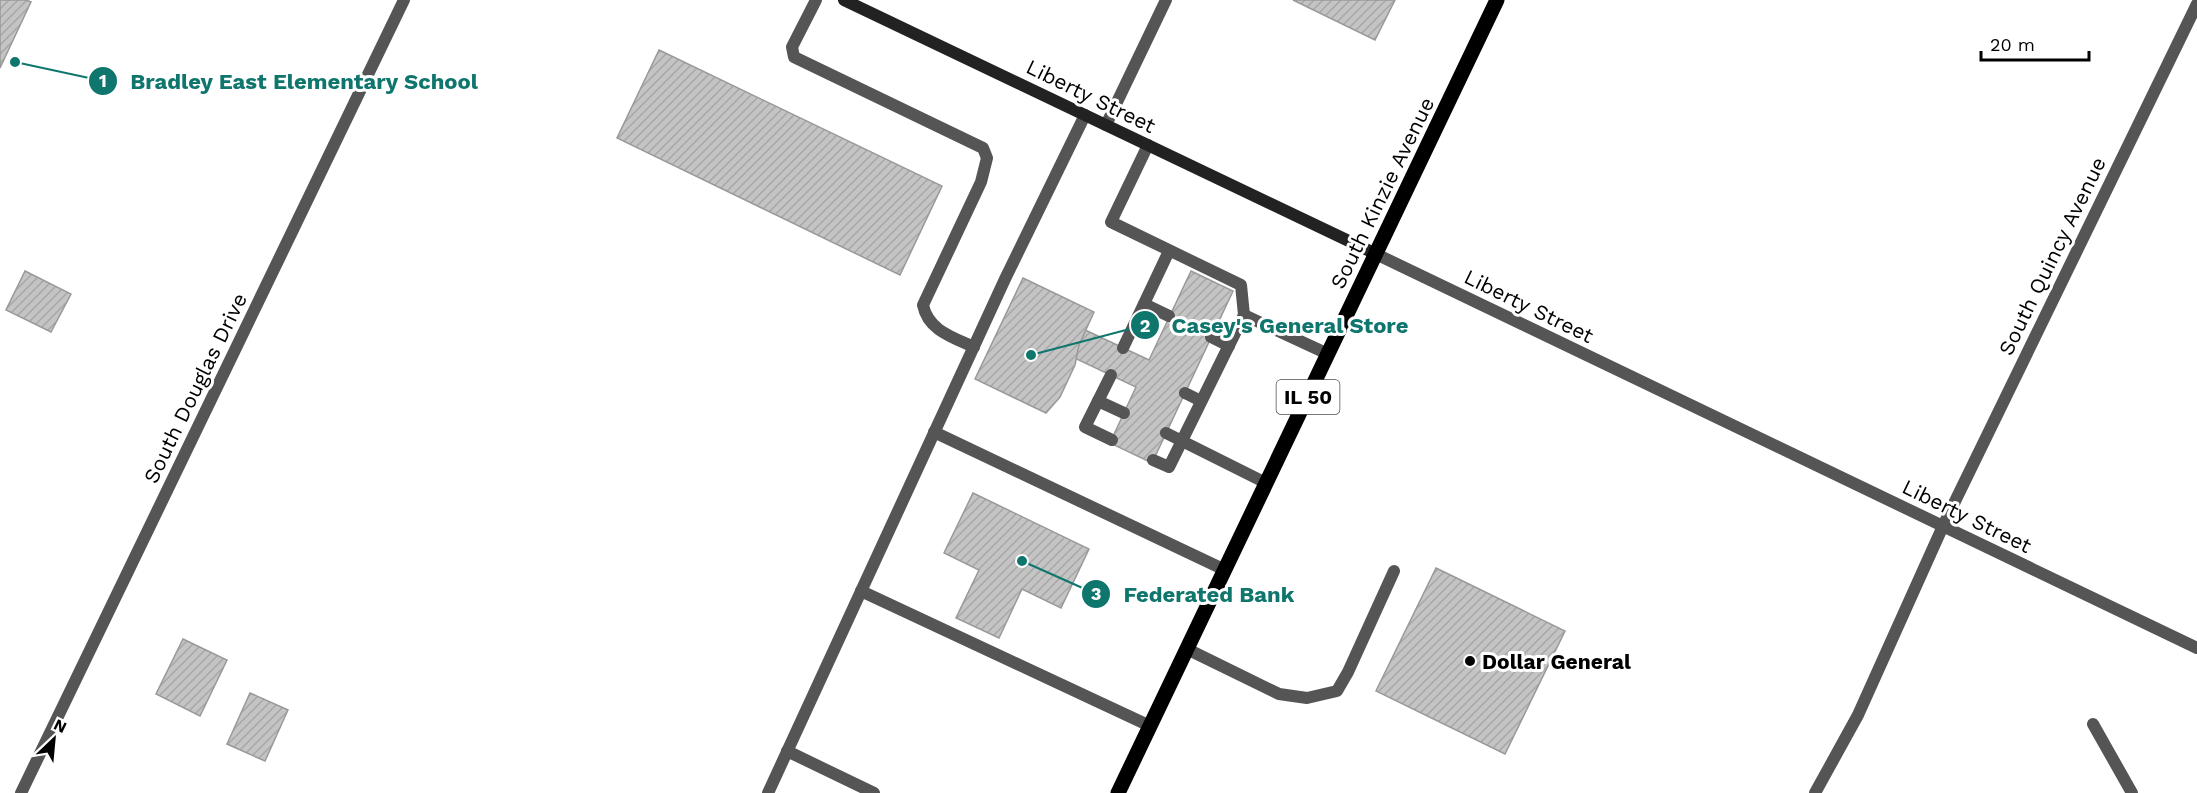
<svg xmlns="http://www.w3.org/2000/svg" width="2197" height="793" viewBox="0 0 2197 793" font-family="'Work Sans',sans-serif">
  <defs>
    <pattern id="building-hatch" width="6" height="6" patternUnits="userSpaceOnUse" patternTransform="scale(1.5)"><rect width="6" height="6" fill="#c4c4c4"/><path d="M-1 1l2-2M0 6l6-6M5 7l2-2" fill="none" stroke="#a7a7a7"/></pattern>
  </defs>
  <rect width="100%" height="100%" fill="#fff"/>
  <!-- building -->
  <g fill="url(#building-hatch)" stroke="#999" stroke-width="1.5">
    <path d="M 0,0 L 26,0 L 31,2 L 0,68 Z"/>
    <path d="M 1293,0 L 1395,0 L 1375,40 Z"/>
    <path d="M 659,50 L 942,186 L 900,275 L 617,138 Z"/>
    <path d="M 25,271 L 71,294 L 51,332 L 6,310 Z"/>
    <path d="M 1191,271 L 1233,291 L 1152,463 L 1110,443 L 1136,387 L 1068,355 L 1081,328 L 1149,360 Z"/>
    <path d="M 1023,278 L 1094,312 L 1079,345 L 1075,365 L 1060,397 L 1046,413 L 975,379 Z"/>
    <path d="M 973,493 L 1089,549 L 1061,608 L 1022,589 L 999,638 L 956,618 L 979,570 L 944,553 Z"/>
    <path d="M 1436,568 L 1565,631 L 1505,754 L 1376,691 Z"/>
    <path d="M 183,639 L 227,660 L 200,716 L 156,694 Z"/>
    <path d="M 250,693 L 288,710 L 265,761 L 227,744 Z"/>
  </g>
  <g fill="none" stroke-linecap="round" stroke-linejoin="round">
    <!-- lane -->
    <g stroke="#555" stroke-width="12">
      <path d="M 816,0 L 792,47 L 794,57 L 983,148 L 987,158 L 981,182 L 923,305 C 928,330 952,337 974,347"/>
      <path d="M 1106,125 L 1166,0"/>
      <path d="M 1148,145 L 1111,222 L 1241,285 L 1244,315 L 1169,467 L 1153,460"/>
      <path d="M 1144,304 L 1169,316"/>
      <path d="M 1244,315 L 1328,354"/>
      <path d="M 1211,337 L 1229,346"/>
      <path d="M 1123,348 L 1169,251"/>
      <path d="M 1111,375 L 1085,427 L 1112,440"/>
      <path d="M 1185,393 L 1201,401"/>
      <path d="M 1098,401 L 1124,413"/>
      <path d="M 934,432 L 1225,570"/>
      <path d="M 1166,433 L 1266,483"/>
      <path d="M 861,591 L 1150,726"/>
      <path d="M 1187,649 L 1279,694 L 1307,698 L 1337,691 L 1348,672 L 1394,571"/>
      <path d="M 2093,724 L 2132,793"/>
      <path d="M 787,751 L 874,793"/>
      <path d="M 768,793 L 1005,279 L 1085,115"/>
      <path d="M 1815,793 L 1858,715 L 1943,526"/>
    </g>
    <!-- street -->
    <g stroke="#555" stroke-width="12">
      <path d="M 1376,254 L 2197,648"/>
      <path d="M 1943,526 L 2197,4"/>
      <path d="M 21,793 L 404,0"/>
    </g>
    <!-- secondary -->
    <path stroke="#222" stroke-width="12" d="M 844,0 L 1376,254"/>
    <!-- primary -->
    <path stroke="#000" stroke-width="15" d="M 1118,793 L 1497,0"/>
  </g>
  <!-- markers -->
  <circle fill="#000" stroke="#fff" stroke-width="2" cx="1470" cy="661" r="6"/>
  <g text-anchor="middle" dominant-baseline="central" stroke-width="6" stroke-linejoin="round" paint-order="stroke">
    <!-- shield labels -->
    <rect fill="#fff" stroke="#4c4c4c" stroke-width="1.5" x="1276.5" y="380" width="63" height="34" rx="4.5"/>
    <g font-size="20" font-weight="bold" fill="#000">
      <text x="1308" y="397">IL 50</text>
    </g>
    <!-- street labels -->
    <g font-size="21" fill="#000" stroke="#fff">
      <text transform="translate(1091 96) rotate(26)">Liberty Street</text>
      <text transform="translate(1382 193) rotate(-64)">South Kinzie Avenue</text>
      <text transform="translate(2052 256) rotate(-64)">South Quincy Avenue</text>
      <text transform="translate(1529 306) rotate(26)">Liberty Street</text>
      <text transform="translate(195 388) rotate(-64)">South Douglas Drive</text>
      <text transform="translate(1967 516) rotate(26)">Liberty Street</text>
    </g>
    <!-- poi labels -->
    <g font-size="21" font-weight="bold" fill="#000" stroke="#fff" text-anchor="start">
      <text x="1482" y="661">Dollar General</text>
    </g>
  </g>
  <!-- callouts -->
  <path fill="none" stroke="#0f766e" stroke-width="2" d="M15 62L103 81M1031 355L1145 325M1022 561L1096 594"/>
  <g fill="#0f766e" stroke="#fff" stroke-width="2">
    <circle cx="15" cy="62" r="6"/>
    <circle cx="1031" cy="355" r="6"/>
    <circle cx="1022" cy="561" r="6"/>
    <circle cx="103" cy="81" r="15"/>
    <circle cx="1145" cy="325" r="15"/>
    <circle cx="1096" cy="594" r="15"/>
  </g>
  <g font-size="18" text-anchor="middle" font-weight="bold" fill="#fff">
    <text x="103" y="87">1</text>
    <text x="1145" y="332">2</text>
    <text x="1096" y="600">3</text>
  </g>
  <g font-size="22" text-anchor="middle" font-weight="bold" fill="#0f766e" stroke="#fff" stroke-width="6" stroke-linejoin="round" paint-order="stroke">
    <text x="304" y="89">Bradley East Elementary School</text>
    <text x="1290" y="333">Casey's General Store</text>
    <text x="1209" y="602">Federated Bank</text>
  </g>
  <!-- north arrow -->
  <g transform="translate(54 739) rotate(26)" stroke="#ffffff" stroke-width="4.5" paint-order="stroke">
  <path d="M0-4.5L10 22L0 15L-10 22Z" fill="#000000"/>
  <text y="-9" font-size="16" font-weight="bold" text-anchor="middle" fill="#000000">N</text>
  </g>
  <!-- scale -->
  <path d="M1981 51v9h108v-9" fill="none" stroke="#000000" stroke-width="3"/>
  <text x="1990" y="51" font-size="18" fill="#000000" stroke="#ffffff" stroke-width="4.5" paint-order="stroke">20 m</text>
</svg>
